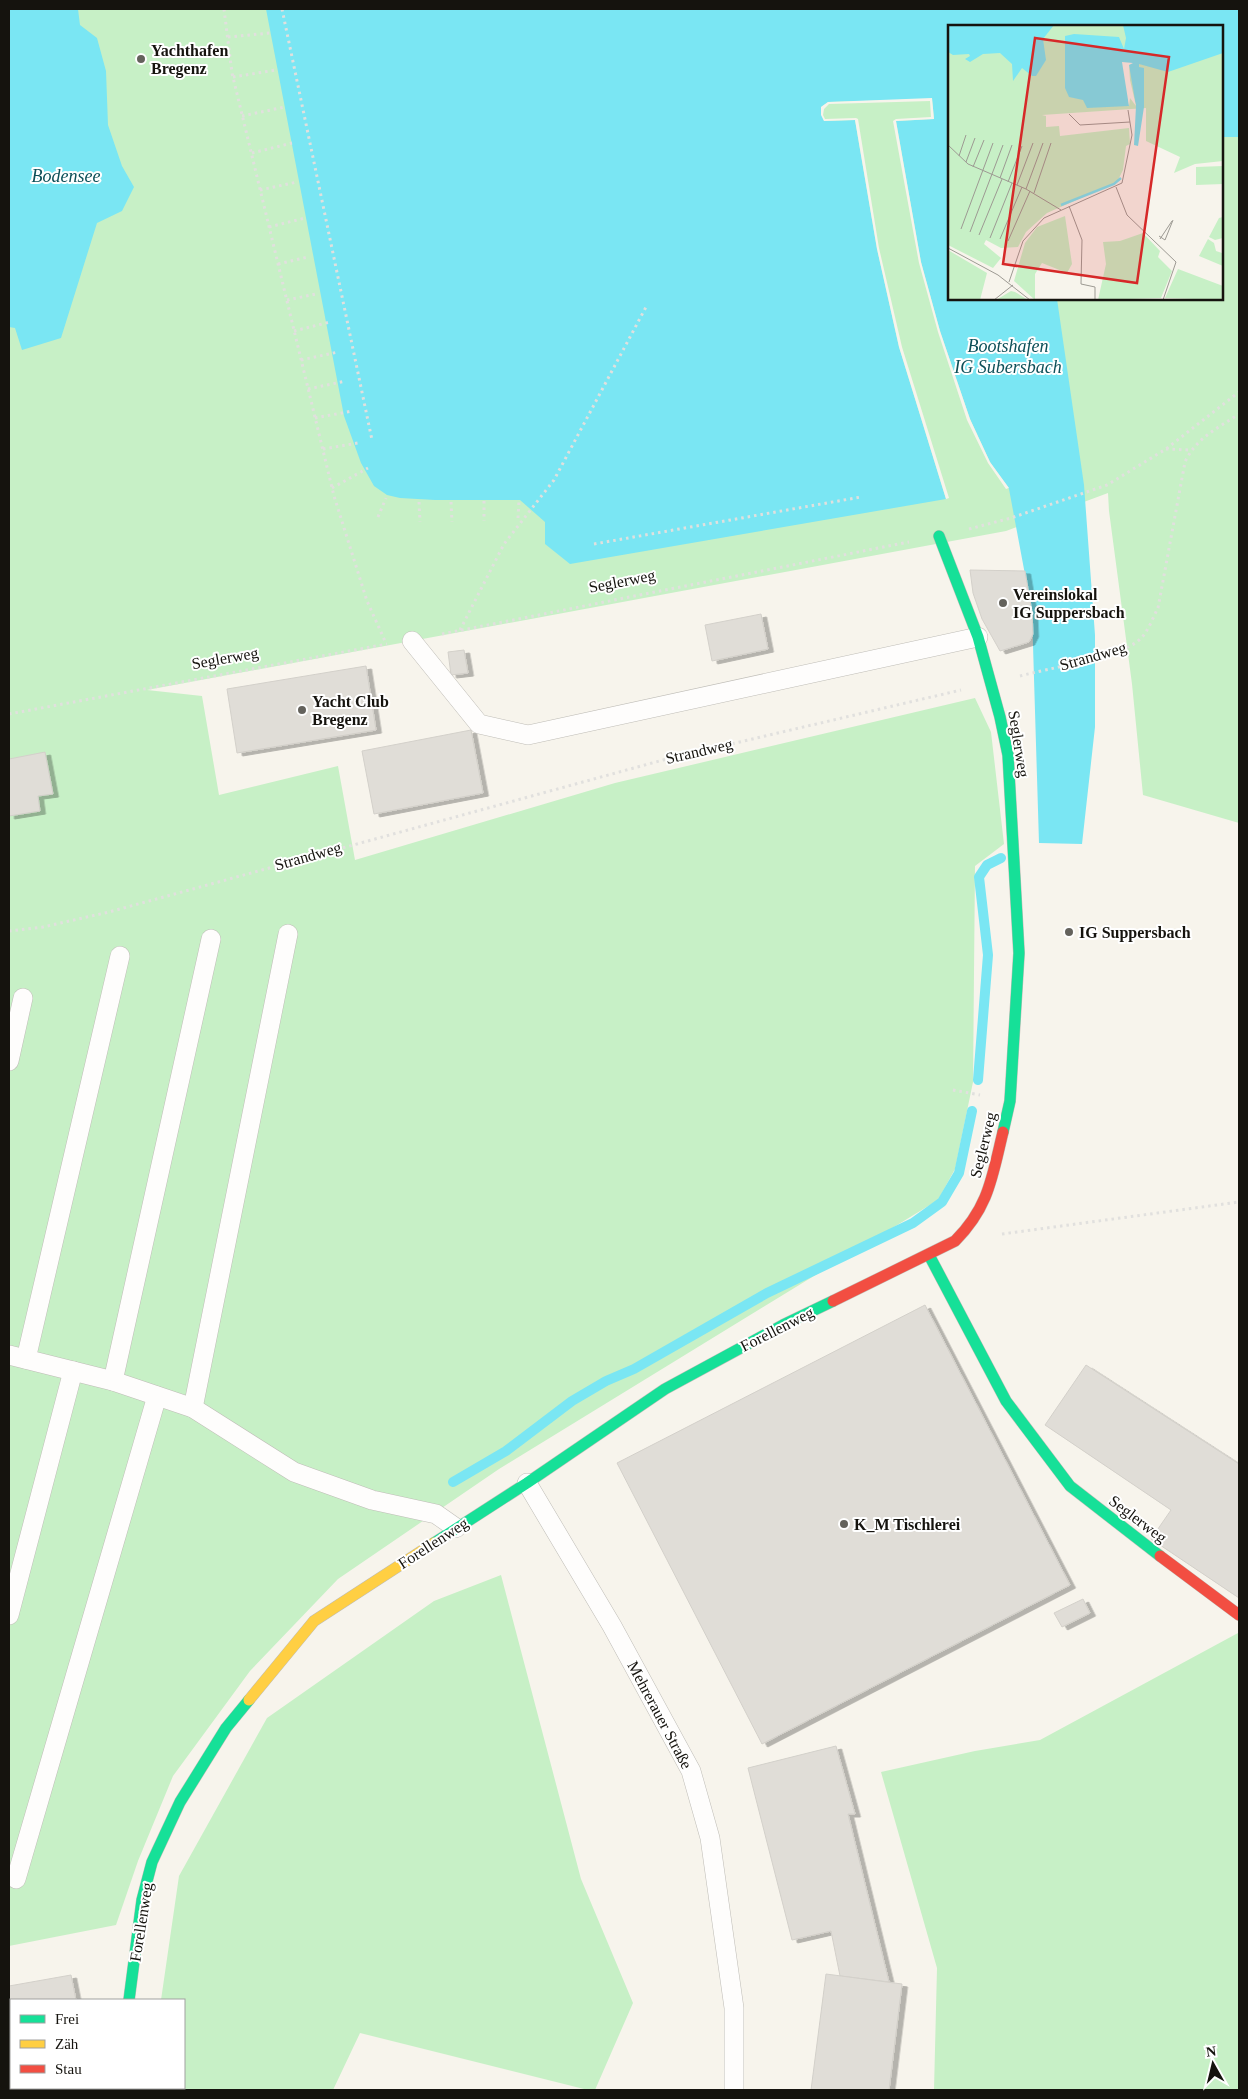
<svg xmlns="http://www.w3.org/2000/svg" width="1248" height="2099" viewBox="0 0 1248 2099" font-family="'Times New Roman',serif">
  <defs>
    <filter id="shadow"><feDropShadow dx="5.5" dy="3" stdDeviation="0" flood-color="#0004"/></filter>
  </defs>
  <rect width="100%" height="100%" fill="#f7f4ec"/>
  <!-- green -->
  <g fill="#c7f0c6" fill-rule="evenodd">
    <path d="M 9,9 L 1239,9 L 1239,823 L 1143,795 L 1132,684 L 1109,511 L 1108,493 L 1006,531 L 147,690 L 202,696 L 219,795 L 338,766 L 355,860 L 615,783 L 975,698 L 991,732 L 1004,844 L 975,866 L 973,1082 L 955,1169 L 938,1200 L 499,1469 L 338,1579 L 250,1671 L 173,1776 L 138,1861 L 116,1925 L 9,1946 ZM 949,26 L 1222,26 L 1222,299 L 949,299 Z"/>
    <path d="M 501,1575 L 581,1879 L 633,2003 L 595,2090 L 588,2090 L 360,2033 L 333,2090 L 148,2090 L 148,2088 L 184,2088 L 184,2000 L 161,2000 L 179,1876 L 267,1718 L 434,1601 Z"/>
    <path d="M 1238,1633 L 1239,2090 L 934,2090 L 937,1968 L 881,1772 L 975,1751 L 1040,1740 Z"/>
  </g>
  <!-- water -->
  <g fill="#7ae6f3">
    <path d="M 9,9 L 78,9 L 80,25 L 97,38 L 106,71 L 108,125 L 122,166 L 134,187 L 122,211 L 97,223 L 61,338 L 22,350 L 15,328 L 9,327 Z"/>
    <path d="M 266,9 L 1239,9 L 1239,137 L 1222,137 L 1222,26 L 949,26 L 949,299 L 1057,299 L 1084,485 L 1095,635 L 1095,727 L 1082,844 L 1039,843 L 1032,612 L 1009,489 L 990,462 L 970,419 L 940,331 L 921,262 L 896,121 L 934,119 L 932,99 L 828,102 L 821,107 L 824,121 L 855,120 L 877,249 L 899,347 L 946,499 L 570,564 L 545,544 L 545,522 L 520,500 L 435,500 L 400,498 L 387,495 L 374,486 L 361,463 L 344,416 Z"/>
  </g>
  <!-- pier -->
  <path fill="#f7f4ec" d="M 932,98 L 934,119 L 896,121 L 921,262 L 940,331 L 970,419 L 990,462 L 1009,488 L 1006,489 L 988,463 L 967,420 L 938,332 L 919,263 L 893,121 L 896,119 L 931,117 L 930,101 L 829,104 L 824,109 L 823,115 L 825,119 L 856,118 L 858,119 L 879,248 L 902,347 L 949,498 L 946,499 L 899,347 L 877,249 L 855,120 L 824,121 L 821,115 L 821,107 L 828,102 Z"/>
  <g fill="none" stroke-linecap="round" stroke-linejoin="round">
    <!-- stream -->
    <g stroke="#7ae6f3" stroke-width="10">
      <path d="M 978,1080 L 988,955 L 979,877 L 987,865 L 1001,858"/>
      <path d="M 453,1482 L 506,1451 L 572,1401 L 606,1381 L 634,1369 L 767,1293 L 913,1223 L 942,1202 L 959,1173 L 972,1111"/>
    </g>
  </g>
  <!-- building -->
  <g fill="#e0ddd7" stroke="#d3d0ca" filter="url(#shadow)">
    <path d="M 970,570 L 1025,571 L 1032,612 L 1033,634 L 1029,642 L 1000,651 L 982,619 L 973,593 Z"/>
    <path d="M 761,614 L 768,649 L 712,661 L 705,625 Z"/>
    <path d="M 464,650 L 468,673 L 451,675 L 448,652 Z"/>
    <path d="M 366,666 L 376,730 L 237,753 L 227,689 Z"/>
    <path d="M 471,730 L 483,793 L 374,814 L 362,751 Z"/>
    <path d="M 45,752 L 53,794 L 38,796 L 40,811 L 9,816 L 9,759 Z"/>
    <path d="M 925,1305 L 1070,1585 L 762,1744 L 617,1463 Z"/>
    <path d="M 1086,1365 L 1239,1464 L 1239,1598 L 1151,1539 L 1171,1510 L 1045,1425 Z"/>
    <path d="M 1083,1599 L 1090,1613 L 1062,1627 L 1054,1613 Z"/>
    <path d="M 836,1746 L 855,1814 L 848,1814 L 889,1982 L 840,1976 L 831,1931 L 792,1940 L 748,1768 Z"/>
    <path d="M 826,1974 L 902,1984 L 889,2090 L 811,2090 Z"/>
    <path d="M 71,1975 L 76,2000 L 11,2000 L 11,2088 L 46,2088 L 47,2090 L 9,2090 L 9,1986 Z"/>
  </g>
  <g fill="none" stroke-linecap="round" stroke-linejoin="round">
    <defs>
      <g id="lane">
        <path d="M 412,641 L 479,724 L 528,735 L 978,637"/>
        <path d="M 9,1061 L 23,998"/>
        <path d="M 9,1355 L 113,1381 L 193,1408 L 294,1472 L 372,1500 L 436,1514 L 456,1528"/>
        <path d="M 26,1359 L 120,956"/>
        <path d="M 113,1381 L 211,939"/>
        <path d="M 193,1408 L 288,934"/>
        <path d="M 527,1483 L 612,1626 L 691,1771 L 710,1838 L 734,2008 L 734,2090"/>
        <path d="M 9,1615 L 73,1371"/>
        <path d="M 16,1879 L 157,1396"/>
      </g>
      <path id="street" d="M 116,2090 L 116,2088"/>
      <g id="fast">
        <path d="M 939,536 L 978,637 L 1000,717 L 1008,755 L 1019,953 L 1010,1101 L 1003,1132"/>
        <path d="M 929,1255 L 1006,1401 L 1070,1486 L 1160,1556"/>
        <path d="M 434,1543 L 527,1483 L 665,1389 L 783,1325 L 833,1301"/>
        <path d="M 129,2000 L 142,1900 L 152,1862 L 180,1802 L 226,1728 L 249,1700"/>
      </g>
      <path id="slow" d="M 249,1700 L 314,1621 L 434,1543"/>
      <g id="jam">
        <path d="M 833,1301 L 955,1241 C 989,1207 992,1177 1003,1132"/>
        <path d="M 1160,1556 L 1239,1615"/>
      </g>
    </defs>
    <!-- lane casing -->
    <use href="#lane" stroke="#bfbdb7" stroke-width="20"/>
    <!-- street casing -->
    <use href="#street" stroke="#bfbdb7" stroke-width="29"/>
    <!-- fast casing -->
    <use href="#fast" stroke="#bfbdb7" stroke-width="12"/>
    <!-- slow casing -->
    <use href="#slow" stroke="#bfbdb7" stroke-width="12"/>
    <!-- jam casing -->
    <use href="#jam" stroke="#bfbdb7" stroke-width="12"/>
    <!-- path -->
    <g stroke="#e1e0de" stroke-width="3" stroke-dasharray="2.5 4" stroke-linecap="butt">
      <path d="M 224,9 L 232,73 L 334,496 L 367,601 L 385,641"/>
      <path d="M 282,9 L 372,440"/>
      <path d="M 228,37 L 270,33"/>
      <path d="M 233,77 L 276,70"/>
      <path d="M 242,116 L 285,107"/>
      <path d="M 252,153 L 292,143"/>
      <path d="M 260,190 L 297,182"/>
      <path d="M 269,227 L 305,218"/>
      <path d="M 278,264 L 308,257"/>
      <path d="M 287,300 L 316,294"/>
      <path d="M 294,331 L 330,322"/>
      <path d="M 301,360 L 338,352"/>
      <path d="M 308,389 L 346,381"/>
      <path d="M 315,418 L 352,411"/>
      <path d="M 323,449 L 358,443"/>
      <path d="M 1166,449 L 1190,450"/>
      <path d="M 332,488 L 368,468"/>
      <path d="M 484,501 L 484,521"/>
      <path d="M 419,502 L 420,522"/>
      <path d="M 451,502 L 452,522"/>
      <path d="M 378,517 L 386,498"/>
      <path d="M 518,518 L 519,501"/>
      <path d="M 969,529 L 1011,518 L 1107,485 L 1166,449 L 1239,392"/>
      <path d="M 594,544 L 861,497"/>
      <path d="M 460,630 L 504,544 L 554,480 L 646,307"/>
      <path d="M 442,634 L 909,542"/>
      <path d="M 1020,676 C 1046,669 1120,656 1138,641 C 1148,633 1152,619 1158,608 L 1185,462 C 1196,438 1218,428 1239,414"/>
      <path d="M 9,714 L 387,644"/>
      <path d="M 9,931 L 43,927 L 109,912 L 663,760 L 961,690"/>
      <path d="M 953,1090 L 980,1095"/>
      <path d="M 1002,1234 L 1239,1202"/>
    </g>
    <!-- lane -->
    <use href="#lane" stroke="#fefdfc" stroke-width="19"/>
    <!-- street -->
    <use href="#street" stroke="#fefdfc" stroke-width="28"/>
    <!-- fast -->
    <use href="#fast" stroke="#16e098" stroke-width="11"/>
    <!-- slow -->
    <use href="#slow" stroke="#ffcf43" stroke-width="11"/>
    <!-- jam -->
    <use href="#jam" stroke="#f24e42" stroke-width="11"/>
  </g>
  <!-- markers -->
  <g fill="#64625c" stroke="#fff" stroke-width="2">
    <circle cx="141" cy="59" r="5"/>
    <circle cx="1003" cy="603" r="5"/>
    <circle cx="302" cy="710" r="5"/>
    <circle cx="1069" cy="932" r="5"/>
    <circle cx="844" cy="1524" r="5"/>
  </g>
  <g text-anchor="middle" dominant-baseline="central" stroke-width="4" stroke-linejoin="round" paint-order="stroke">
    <!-- poi labels -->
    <g font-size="16" font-weight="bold" fill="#15130e" stroke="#fff" text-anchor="start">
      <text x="151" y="50">Yachthafen<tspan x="151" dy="18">Bregenz</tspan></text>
      <text x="1013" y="594">Vereinslokal<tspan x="1013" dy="18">IG Suppersbach</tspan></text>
      <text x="312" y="701">Yacht Club<tspan x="312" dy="18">Bregenz</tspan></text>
      <text x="1079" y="932">IG Suppersbach</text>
      <text x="854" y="1524">K_M Tischlerei</text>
    </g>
    <!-- street labels -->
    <g font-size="16" fill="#15130e" stroke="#fff">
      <text transform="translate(622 581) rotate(-11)">Seglerweg</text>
      <text transform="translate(1093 656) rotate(-16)">Strandweg</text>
      <text transform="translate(225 658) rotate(-10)">Seglerweg</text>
      <text transform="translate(1019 744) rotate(81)">Seglerweg</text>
      <text transform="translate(699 751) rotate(-13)">Strandweg</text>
      <text transform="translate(308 856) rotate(-16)">Strandweg</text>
      <text transform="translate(983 1145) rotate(-76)">Seglerweg</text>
      <text transform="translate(777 1329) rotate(-27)">Forellenweg</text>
      <text transform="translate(1138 1519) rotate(37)">Seglerweg</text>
      <text transform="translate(433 1543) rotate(-33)">Forellenweg</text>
      <text transform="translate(660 1715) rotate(62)">Mehrerauer Straße</text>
      <text transform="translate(141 1922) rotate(-81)">Forellenweg</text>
    </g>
    <!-- water labels -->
    <g font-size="18" font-style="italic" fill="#0d5059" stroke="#fff">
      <text x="66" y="176">Bodensee</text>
      <text x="1008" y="346">Bootshafen<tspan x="1008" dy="21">IG Subersbach</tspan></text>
    </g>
  </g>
  <!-- overview -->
  <g transform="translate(948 25)">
    <rect width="275" height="275" fill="#f7f4ec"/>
    <path d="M 0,0 L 275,0 L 275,136 L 247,139 L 226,148 L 232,132 L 198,116 L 198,83 L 94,90 L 98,91 L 98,102 L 111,101 L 112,111 L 181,103 L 182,119 L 178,121 L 175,145 L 169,157 L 99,188 L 78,207 L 70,222 L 53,223 L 38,215 L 36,219 L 53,233 L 45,243 L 0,220 ZM 275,141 L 275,159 L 248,160 L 248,142 ZM 117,191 L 124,239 L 119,248 L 94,238 L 87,249 L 87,275 L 66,256 L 77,218 L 89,202 ZM 275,192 L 275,213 L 267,215 L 261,212 L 271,193 ZM 195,208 L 212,226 L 210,232 L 224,246 L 213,273 L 150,275 L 158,239 L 155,217 L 172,216 ZM 260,214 L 266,218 L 268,226 L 274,228 L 275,241 L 251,231 ZM 0,225 L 39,248 L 32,275 L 0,275 ZM 230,244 L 275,261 L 275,275 L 217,273 ZM 63,266 L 67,267 L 80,275 L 48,275 Z" fill="#c7f0c6"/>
    <path d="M 0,0 L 106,0 L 95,14 L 98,35 L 88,51 L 84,51 L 74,43 L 65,56 L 64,39 L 52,28 L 35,29 L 22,37 L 17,34 L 22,31 L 21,29 L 5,30 L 0,27 ZM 175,0 L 275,0 L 275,28 L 220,47 L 191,39 L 191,42 L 196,43 L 196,82 L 190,121 L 186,120 L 188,81 L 181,40 L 177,39 L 181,81 L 139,83 L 135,75 L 121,72 L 117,63 L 117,11 L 126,9 L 171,12 L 176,24 L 178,13 Z" fill="#7ae6f3"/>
    <path d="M 174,37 L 185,38 L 181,40 L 182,55 L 188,81 L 182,73 L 181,81 Z" fill="#f7f4ec"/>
    <path fill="none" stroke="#7ae6f3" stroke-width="2.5" d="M 113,180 L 166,159 L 173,153"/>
    <path fill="none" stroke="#9d9a93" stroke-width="1" d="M 121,89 L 132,100 L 182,97M 0,120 L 20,139 L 78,164 L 113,185M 11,131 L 18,110M 18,137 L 27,113M 25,142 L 36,115M 52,153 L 64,120M 60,157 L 74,121M 69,160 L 85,118M 168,162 L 179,190 L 228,237 L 215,275M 78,164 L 95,118M 86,168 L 103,118M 121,181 L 134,215 L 133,259 L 147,262 L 147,275M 13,204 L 45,118M 22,207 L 55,120M 31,210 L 54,154M 211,211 L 217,215 L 225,195M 42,213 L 64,158M 52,214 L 74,162M 212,214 L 224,196M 60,216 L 82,166M 0,223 L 50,250 L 82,275M 61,257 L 75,216 L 96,193 L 174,158 L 184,110 L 180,85M 46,275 L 65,260M 121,275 L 137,275"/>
    <path fill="#d62828" fill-opacity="0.15" stroke="#d62828" stroke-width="2.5" d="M 87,13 L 221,32 L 189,258 L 55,239 Z"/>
    <rect width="275" height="275" fill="none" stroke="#15130e" stroke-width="2.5"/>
  </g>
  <!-- border -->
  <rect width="1248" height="2099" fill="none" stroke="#15130e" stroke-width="20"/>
  <!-- legend -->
  <rect x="10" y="1999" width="175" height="90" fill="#ffffff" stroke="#a1a19f"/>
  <rect x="20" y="2015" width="25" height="8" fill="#16e098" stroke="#a1a19f"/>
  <text x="55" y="2024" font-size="15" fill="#15130e">Frei</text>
  <rect x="20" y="2040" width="25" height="8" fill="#ffcf43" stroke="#a1a19f"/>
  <text x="55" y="2049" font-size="15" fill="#15130e">Zäh</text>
  <rect x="20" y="2065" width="25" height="8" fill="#f24e42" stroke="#a1a19f"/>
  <text x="55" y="2074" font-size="15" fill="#15130e">Stau</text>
  <!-- north arrow -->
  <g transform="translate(1213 2064) rotate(352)" stroke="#ffffff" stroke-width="4" paint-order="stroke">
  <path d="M0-4L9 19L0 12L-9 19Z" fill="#15130e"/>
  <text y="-8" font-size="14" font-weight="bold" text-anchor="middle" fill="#15130e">N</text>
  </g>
</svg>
